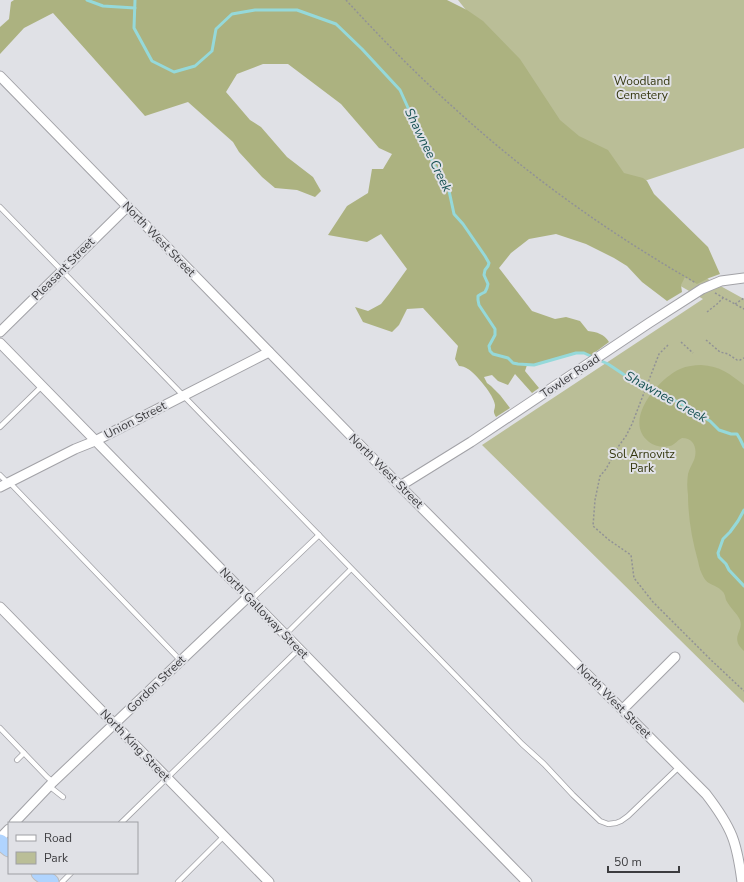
<svg xmlns="http://www.w3.org/2000/svg" width="744" height="882" viewBox="0 0 744 882" font-family="'Nunito Sans',sans-serif">
  <rect width="100%" height="100%" fill="#e0e1e6"/>
  <!-- green -->
  <g fill="#babe97">
    <path d="M 356,0 L 706,278 L 744,299 L 744,703 L 482,445 L 703,299 L 677,284 Z"/>
    <path d="M 458,0 L 744,0 L 744,148 L 611,192 Z"/>
  </g>
  <!-- forest -->
  <g fill="#acb280">
    <path d="M 14,0 L 447,0 L 467,10 L 483,21 L 520,59 L 560,120 L 579,136 L 608,150 L 624,173 L 643,178 L 647,181 L 654,194 L 708,247 L 720,274 L 709,278 L 697,284 L 685,277 L 681,285 L 682,292 L 667,301 L 642,282 L 627,266 L 614,258 L 586,244 L 556,234 L 529,239 L 511,253 L 499,268 L 532,311 L 555,319 L 566,317 L 580,321 L 588,331 C 597,332 604,334 609,342 L 590,356 L 584,353 L 576,353 L 534,365 L 527,365 L 525,371 L 539,388 L 532,393 L 515,374 L 508,385 L 498,381 L 492,375 L 484,377 L 487,383 L 491,386 L 500,395 L 510,408 L 496,417 C 492,410 495,411 495,405 C 494,395 476,374 468,369 C 465,367 462,366 459,366 L 455,359 L 458,346 L 423,308 L 407,309 L 399,325 L 392,332 L 363,322 L 355,307 L 368,311 L 381,304 L 389,294 L 407,269 L 381,234 L 367,242 L 328,235 L 347,206 L 368,193 L 372,169 L 383,169 L 392,154 L 379,148 L 341,104 L 288,64 L 263,64 L 237,74 L 226,92 L 250,120 L 261,127 L 287,157 L 313,177 L 321,191 L 315,197 L 297,190 L 275,188 L 262,177 L 239,152 L 233,142 L 188,102 L 145,116 L 53,13 L 24,28 L 0,54 L 0,27 L 9,19 L 11,2 Z"/>
    <path d="M 701,365 C 720,366 730,374 744,385 L 744,651 C 729,637 744,632 740,620 C 737,613 730,608 726,600 C 725,596 725,593 721,590 C 716,585 708,585 704,578 C 701,573 699,567 698,561 C 692,540 688,517 688,495 C 687,488 687,481 688,474 C 689,469 692,465 694,460 C 698,449 694,438 682,438 C 677,440 675,445 670,446 C 663,448 654,446 649,442 C 622,421 658,379 680,369 C 687,366 694,365 701,365 Z"/>
  </g>
  <g fill="none" stroke-linecap="round" stroke-linejoin="round">
    <!-- stream -->
    <g stroke="#95d9da" stroke-width="3">
      <path d="M 87,0 L 103,6 L 135,8"/>
      <path d="M 135,0 L 134,28 L 152,61 L 174,72 L 195,66 L 212,51 L 216,29 L 232,14 L 255,10 L 297,10 L 336,24 L 362,49 L 400,90 L 434,165 L 448,186 L 454,214 L 463,224 L 485,256 L 489,263 L 488,266 L 485,270 L 484,275 L 488,284 L 487,288 L 485,292 L 481,294 L 478,296 L 478,300 L 479,305 L 495,329 L 495,335 L 489,346 L 490,351 L 493,354 L 508,358 L 513,363 L 518,364 L 534,365 L 576,353 L 584,353 L 608,364 L 647,390 L 660,393 L 680,403 L 710,421 L 719,430 L 731,434 L 737,434 L 740,439 L 744,447"/>
      <path d="M 744,510 L 738,521 L 730,532 L 723,539 L 718,553 L 719,557 L 726,564 L 729,570 L 744,586"/>
    </g>
    <defs>
      <g id="service">
        <path d="M 0,207 L 522,744 L 544,764 L 573,795 L 600,821 L 608,824 L 616,823 L 621,821 L 628,816 L 679,767"/>
        <path d="M 0,427 L 42,386"/>
        <path d="M 0,475 L 8,483 L 11,484 L 181,661"/>
        <path d="M 251,600 L 319,535"/>
        <path d="M 285,635 L 351,569"/>
        <path d="M 0,728 L 47,777 L 53,782"/>
        <path d="M 17,760 L 24,753"/>
        <path d="M 49,786 L 63,797"/>
        <path d="M 121,823 L 299,649"/>
        <path d="M 62,882 L 71,873"/>
        <path d="M 178,882 L 224,836"/>
      </g>
      <g id="minor">
        <path d="M 0,76 L 400,486 L 706,794 C 716,807 726,821 732,836 C 738,851 740,867 742,882"/>
        <path d="M 0,332 L 127,207"/>
        <path d="M 0,343 L 527,882"/>
        <path d="M 400,486 L 471,442 L 649,323 L 702,289 L 721,281 L 744,278"/>
        <path d="M 0,487 L 75,449 L 95,441 L 269,352"/>
        <path d="M 0,607 L 269,882"/>
        <path d="M 623,709 L 675,657"/>
        <path d="M 14,823 L 53,782 L 248,597"/>
        <path d="M 0,838 L 9,829"/>
      </g>
      <g id="trunk">
        <path d="M 0,842 L 9,849"/>
        <path d="M 39,873 L 51,882"/>
      </g>
    </defs>
    <!-- service casing -->
    <use href="#service" stroke="#a2a2a7" stroke-width="6"/>
    <!-- minor casing -->
    <use href="#minor" stroke="#a2a2a7" stroke-width="11"/>
    <!-- trunk casing -->
    <use href="#trunk" stroke="#bdbdbe" stroke-width="17"/>
    <!-- path -->
    <g stroke="#919296" stroke-width="1.5" stroke-dasharray="2 2" stroke-linecap="butt">
      <path d="M 346,0 C 380,37 415,73 453,107 C 527,175 609,233 696,283"/>
      <path d="M 715,293 L 744,309"/>
      <path d="M 735,304 L 744,298"/>
      <path d="M 707,312 L 717,304 L 723,298"/>
      <path d="M 706,340 L 720,352 L 728,354 L 737,360 L 740,360 L 744,358"/>
      <path d="M 681,342 L 693,353"/>
      <path d="M 668,345 L 659,354 L 632,424 L 626,436 L 618,447 L 606,469 L 600,476 L 595,500 L 593,526 L 609,540 L 631,555 L 634,578 L 653,602 L 711,660 L 744,691"/>
    </g>
    <!-- service -->
    <use href="#service" stroke="#fff" stroke-width="4.5"/>
    <!-- minor -->
    <use href="#minor" stroke="#fff" stroke-width="9"/>
    <!-- trunk -->
    <use href="#trunk" stroke="#b0d4fe" stroke-width="15"/>
  </g>
  <g text-anchor="middle" dominant-baseline="central" stroke-width="4" stroke-linejoin="round" paint-order="stroke">
    <!-- park labels -->
    <g font-size="12" fill="#353810" stroke="#e0e1e6">
      <text x="642" y="81">Woodland<tspan x="642" dy="14">Cemetery</tspan></text>
      <text x="642" y="454">Sol Arnovitz<tspan x="642" dy="14">Park</tspan></text>
    </g>
    <!-- street labels -->
    <g font-size="12" fill="#3c3c3f" stroke="#e0e1e6">
      <text transform="translate(159 239) rotate(46)">North West Street</text>
      <text transform="translate(63 269) rotate(-45)">Pleasant Street</text>
      <text transform="translate(570 376) rotate(-34)">Towler Road</text>
      <text transform="translate(135 420) rotate(-27)">Union Street</text>
      <text transform="translate(386 471) rotate(45)">North West Street</text>
      <text transform="translate(264 613) rotate(46)">North Galloway Street</text>
      <text transform="translate(156 684) rotate(-44)">Gordon Street</text>
      <text transform="translate(614 701) rotate(45)">North West Street</text>
      <text transform="translate(135 745) rotate(46)">North King Street</text>
    </g>
    <!-- water labels -->
    <g font-size="13" font-style="italic" fill="#165152" stroke="#e0e1e6">
      <text transform="translate(428 150) rotate(64)">Shawnee Creek</text>
      <text transform="translate(666 397) rotate(29)">Shawnee Creek</text>
    </g>
  </g>
  <!-- legend -->
  <rect x="8" y="822" width="130" height="52" fill="#e0e1e6" stroke="#9e9fa3"/>
  <rect x="16" y="835" width="20" height="6" fill="#ffffff" stroke="#9e9fa3"/>
  <text x="44" y="842" font-size="12" fill="#3c3c3f">Road</text>
  <rect x="16" y="852" width="20" height="12" fill="#babe97" stroke="#9e9fa3"/>
  <text x="44" y="862" font-size="12" fill="#3c3c3f">Park</text>
  <!-- scale -->
  <path d="M608 866v6h71v-6" fill="none" stroke="#3c3c3f" stroke-width="2"/>
  <text x="614" y="866" font-size="12" fill="#3c3c3f" stroke="#e0e1e6" stroke-width="3" paint-order="stroke">50 m</text>
</svg>
